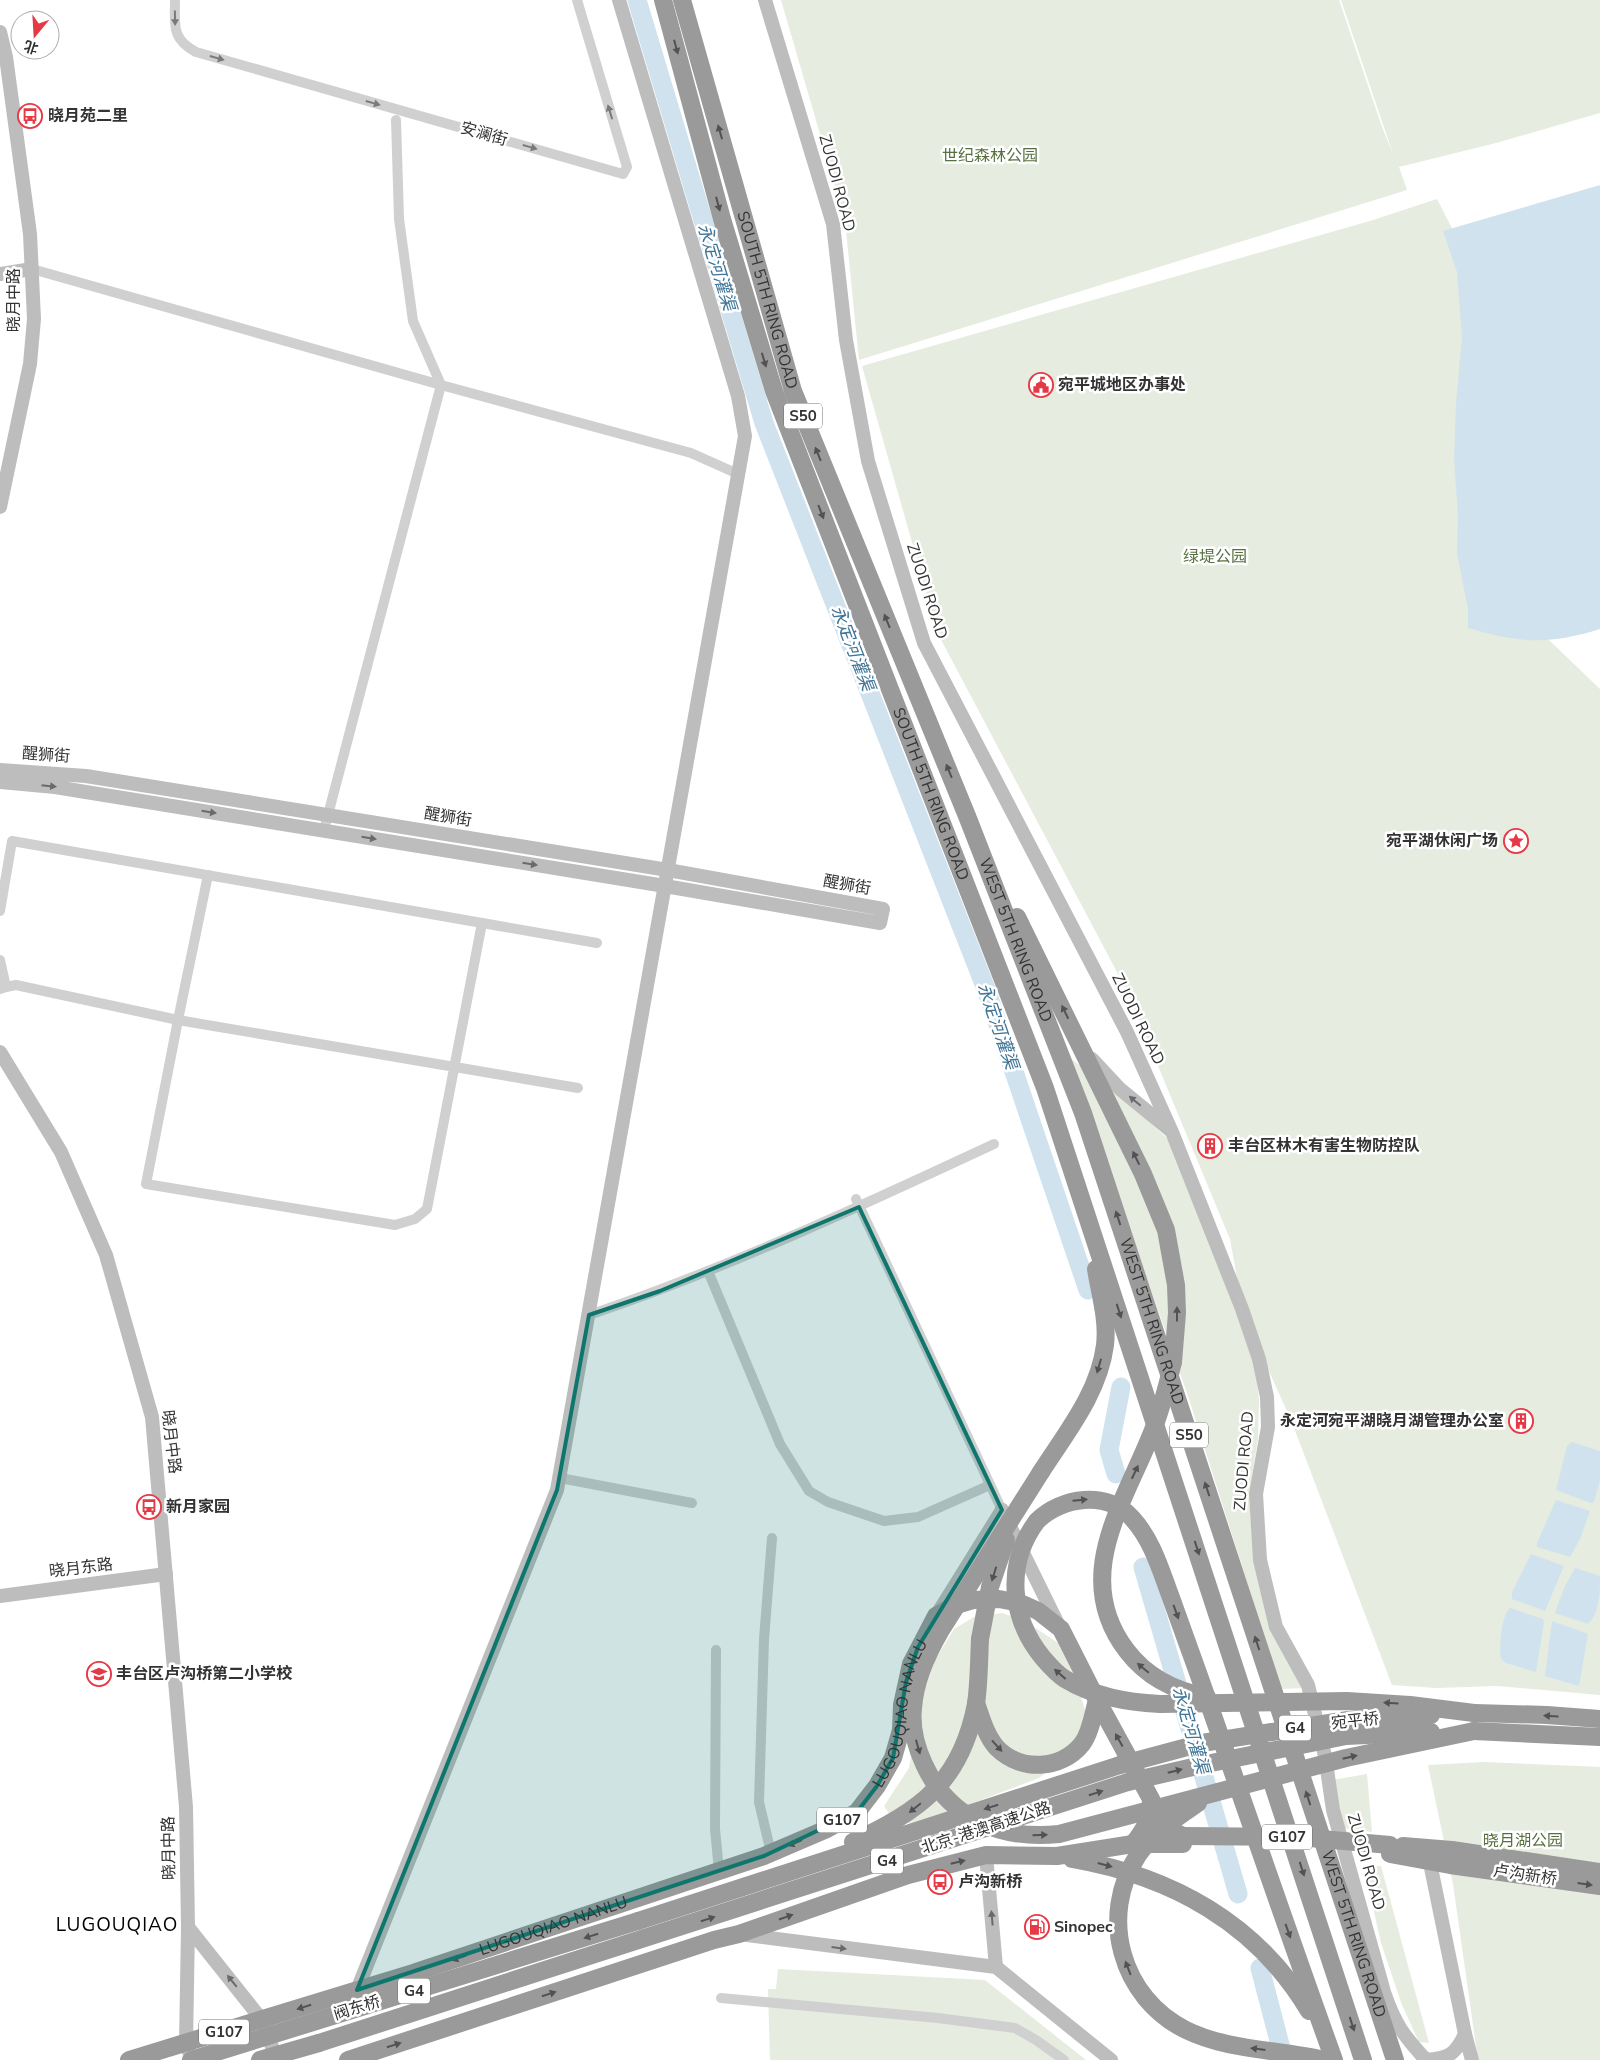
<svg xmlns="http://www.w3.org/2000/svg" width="1600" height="2060" viewBox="0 0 1600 2060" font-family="'Nunito Sans','Noto Sans SC',sans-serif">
  <rect width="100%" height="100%" fill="#fff"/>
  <!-- green -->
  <g fill="#e6ecdf">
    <path d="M 781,0 L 1339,0 L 1382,127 L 1393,154 L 1341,0 L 1600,0 L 1600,113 L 1496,143 L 1399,167 L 1407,190 L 859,360 L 845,220 Z"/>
    <path d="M 1437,199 L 1498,318 L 1495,588 L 1600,689 L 1600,1695 L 1497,1686 L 1436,1688 L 1392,1685 L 1291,1420 L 1244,1316 L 1230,1239 L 1126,989 L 938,634 L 862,366 L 1370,221 Z"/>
    <path d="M 1070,1058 L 1116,1092 L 1169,1140 L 1236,1302 L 1256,1368 L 1259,1400 L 1258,1439 L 1249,1496 L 1253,1551 L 1304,1688 L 1281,1689 L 1188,1396 Z"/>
    <path d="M 1002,1613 L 1011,1616 L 1034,1627 L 1058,1643 L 1073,1672 L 1085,1710 L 1085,1727 L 1075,1746 L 1039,1778 L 915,1825 L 893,1819 L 884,1806 L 909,1768 L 922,1698 L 935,1660 L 954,1629 L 974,1617 Z"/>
    <path d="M 1484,1762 L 1600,1767 L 1600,2060 L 1478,2060 L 1453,1884 L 1428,1765 Z"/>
    <path d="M 1367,1774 L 1372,1832 L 1342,1828 L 1332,1780 Z"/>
    <path d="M 1381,1866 L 1429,2043 L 1419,2042 L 1402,2005 L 1381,1943 L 1364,1867 Z"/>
    <path d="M 778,1969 L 985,1980 L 1086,2060 L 770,2060 L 768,1989 L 776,1989 Z"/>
  </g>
  <!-- water -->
  <g fill="#cfe2ee">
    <path d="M 1600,185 L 1600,629 C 1549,645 1519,643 1468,628 L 1468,609 L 1457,553 L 1458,514 L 1454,460 L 1456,404 L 1462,337 L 1457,272 L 1443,231 Z"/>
    <path d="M 1572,1442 L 1600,1451 L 1600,1480 L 1594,1502 L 1591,1503 L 1556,1490 L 1567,1446 Z"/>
    <path d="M 1556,1500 L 1590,1511 L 1580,1539 L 1570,1557 L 1537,1547 L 1537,1543 Z"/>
    <path d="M 1531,1554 L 1564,1566 L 1545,1611 L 1512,1599 L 1512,1592 Z"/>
    <path d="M 1575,1568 L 1600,1576 C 1600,1592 1600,1612 1588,1624 L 1555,1613 L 1565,1586 Z"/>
    <path d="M 1510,1608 L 1543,1619 L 1544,1622 L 1536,1672 L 1506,1663 L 1501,1659 C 1499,1647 1501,1616 1510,1608 Z"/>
    <path d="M 1552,1621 L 1588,1634 L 1579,1686 L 1545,1676 Z"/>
  </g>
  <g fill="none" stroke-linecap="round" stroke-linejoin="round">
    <!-- river -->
    <g stroke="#cfe2ee" stroke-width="19">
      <path d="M 637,0 L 764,423 L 986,989 L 1088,1290"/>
      <path d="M 1116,1474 L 1109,1450 L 1121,1387"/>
      <path d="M 1143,1567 L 1238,1894"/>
      <path d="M 1260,1968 L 1284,2060"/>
    </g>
    <!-- street -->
    <g stroke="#d0d0d0" stroke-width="10">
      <path d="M 175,0 C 175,25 171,39 196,52 L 623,174 L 627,167 L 577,0"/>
      <path d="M 32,269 L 441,385 L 691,453 L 738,474"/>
      <path d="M 324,830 L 441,385 L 413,321 L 399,219 L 396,120"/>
      <path d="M 0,911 L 12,841 L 597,943"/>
      <path d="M 482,923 L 427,1209 L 415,1219 L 395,1225 L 146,1184 L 178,1020 L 578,1088"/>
      <path d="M 0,960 L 6,987 L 0,989"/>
      <path d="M 6,987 L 16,985 L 178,1020 L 208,875"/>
      <path d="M 856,1199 L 1002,1510"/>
      <path d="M 708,1271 L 780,1444 L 809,1491 L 828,1502 L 884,1521 L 918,1517 L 990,1485"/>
      <path d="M 589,1315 C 728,1268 861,1206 994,1144"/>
      <path d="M 560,1478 L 692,1503"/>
      <path d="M 716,1650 L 715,1829 L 719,1871"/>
      <path d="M 771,1853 L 759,1802 L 764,1639 L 772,1538"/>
      <path d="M 721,1998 L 938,2018 L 1015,2028 L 1036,2040 L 1064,2060"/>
    </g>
    <!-- secondary -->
    <g stroke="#bdbdbd" stroke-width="14">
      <path d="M 765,0 L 833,224 L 846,340 L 868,461 L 924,643 L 1127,1032 L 1172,1132 L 1242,1309 L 1259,1359 L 1267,1397 L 1268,1427 L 1256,1494 L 1260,1560 L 1276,1627 L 1308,1685 L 1325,1756 L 1333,1810 L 1384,1992 C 1395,2024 1403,2035 1426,2060 C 1449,2058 1455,2055 1465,2034 L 1472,2060"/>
      <path d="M 0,32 L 6,57 L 30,234 L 34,319 L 30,364 L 0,507"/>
      <path d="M 0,274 L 32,269"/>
      <path d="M 0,770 L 86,776 L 668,870 L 883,909 L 880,923 L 665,886 L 55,787 L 0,782"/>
      <path d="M 0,1052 L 61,1152 L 106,1255 L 152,1417 L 186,1807 L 188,1927 L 186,2044 L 188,2050"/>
      <path d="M 1092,1059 L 1120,1089 L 1170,1130"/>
      <path d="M 1002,1510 L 1059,1626"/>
      <path d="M 0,1596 L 166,1574"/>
      <path d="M 936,1616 L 1002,1510"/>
      <path d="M 1428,1853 L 1465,2034"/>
      <path d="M 986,1855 L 996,1967"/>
      <path d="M 188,1927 L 262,2020 L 277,2060"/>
      <path d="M 739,1934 L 996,1967 L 1111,2060"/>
      <path d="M 357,1990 L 557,1490 L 745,436 L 738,396 L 619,0"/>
    </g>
    <!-- highway -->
    <g stroke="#9a9a9a" stroke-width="18">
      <path id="s1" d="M 663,0 L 722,219 L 774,391 L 1045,1088 L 1363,2060"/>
      <path id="s2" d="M 682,0 L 793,391 L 967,816 L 1083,1113 L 1395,2060"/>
      <path d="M 1017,917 L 1143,1174 L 1166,1230 L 1176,1285 L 1177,1313 L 1173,1362"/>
      <path d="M 1041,1472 C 1066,1433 1099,1393 1105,1345 C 1108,1320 1100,1294 1096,1269"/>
      <path d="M 1037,1521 C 1061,1497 1107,1490 1132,1518 C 1152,1540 1160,1568 1170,1595 C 1179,1620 1188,1645 1197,1670 C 1243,1800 1287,1930 1334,2060"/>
      <path d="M 976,1703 C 981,1717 986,1736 997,1748 C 1021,1772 1061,1770 1082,1744 C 1091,1732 1093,1714 1097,1700"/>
      <path d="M 1474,1713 L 1547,1715 L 1600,1719"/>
      <path d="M 1474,1731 L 1600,1737"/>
      <path d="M 853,1842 C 921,1810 961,1782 976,1704 C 979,1683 979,1660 980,1639"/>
      <path d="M 1133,1844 C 1144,1830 1151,1819 1151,1800"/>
      <path d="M 1403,1846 L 1452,1850 L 1600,1872"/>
      <path d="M 1390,1854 L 1450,1865 L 1600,1886"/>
      <path d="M 1072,1859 C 1171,1876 1257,1923 1309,2011"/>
      <path d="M 638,1921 L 1120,1765"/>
      <path d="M 319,2043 L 1128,1782"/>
      <path id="s3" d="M 129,2060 L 413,1973 L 764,1856 L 827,1829 L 857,1812 L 877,1786 L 893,1758 L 901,1730 L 902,1705 L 911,1664 L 936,1616 L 956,1605 L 973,1600 L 999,1599 L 1020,1603 L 1038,1611 L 1061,1629 L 1097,1700 L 1151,1799 L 1159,1819 L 1168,1829 L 1183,1836"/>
      <path d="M 348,2060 L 714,1940 L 739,1934 L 908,1875 L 986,1855 L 1057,1856 L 1133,1844 L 1183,1844"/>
    </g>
    <!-- highway-bridge -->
    <g stroke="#9a9a9a" stroke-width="18">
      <path d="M 1173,1362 C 1167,1387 1161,1411 1151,1435 C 1123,1505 1071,1578 1127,1651 C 1146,1676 1175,1691 1207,1697"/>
      <path d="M 1041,1472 L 941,1630 C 927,1654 915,1680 913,1708 C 911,1727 916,1747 924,1764 C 949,1819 1001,1840 1059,1834 L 1346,1758 L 1474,1731"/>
      <path d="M 1037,1521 C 1005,1564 1010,1618 1043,1658 C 1049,1665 1057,1674 1065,1679 C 1095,1697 1126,1702 1160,1704 L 1347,1701 L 1410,1705 L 1474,1713"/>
      <path d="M 980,1639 L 990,1587 L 1006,1540"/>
      <path d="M 1120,1765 L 1202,1743 L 1348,1720 L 1431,1715"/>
      <path d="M 1128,1782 L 1206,1764 L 1346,1736 L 1431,1732"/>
      <path d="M 1198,1803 C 1176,1818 1154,1832 1138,1855 C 1098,1916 1121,1998 1186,2030 C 1229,2051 1278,2049 1324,2060"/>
      <path d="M 1183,1836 L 1298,1837 L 1390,1845"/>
      <path d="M 191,2060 L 638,1921"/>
      <path d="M 260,2060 L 319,2043"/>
    </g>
  </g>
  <!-- one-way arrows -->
  <defs><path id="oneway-solid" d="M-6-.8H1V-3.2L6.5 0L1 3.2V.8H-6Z" transform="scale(1.25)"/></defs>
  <g fill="#7a7a7a">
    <use href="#oneway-solid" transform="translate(175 18) rotate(89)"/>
    <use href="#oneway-solid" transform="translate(217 58) rotate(16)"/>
    <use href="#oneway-solid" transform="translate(373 103) rotate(16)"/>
    <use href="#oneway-solid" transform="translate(610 112) rotate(-107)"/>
    <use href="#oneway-solid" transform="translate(530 147) rotate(16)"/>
  </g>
  <g fill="#525252">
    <use href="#oneway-solid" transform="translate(676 47) rotate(75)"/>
    <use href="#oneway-solid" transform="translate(720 132) rotate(-106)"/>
    <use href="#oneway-solid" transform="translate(718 204) rotate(75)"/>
    <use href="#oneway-solid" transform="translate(764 360) rotate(73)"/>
    <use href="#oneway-solid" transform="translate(818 454) rotate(-112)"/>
    <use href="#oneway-solid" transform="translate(821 512) rotate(69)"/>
    <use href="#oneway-solid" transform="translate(887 621) rotate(-112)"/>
    <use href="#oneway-solid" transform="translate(949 771) rotate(-112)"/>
    <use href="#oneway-solid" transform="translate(1065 1012) rotate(-116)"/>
    <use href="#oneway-solid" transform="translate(1136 1158) rotate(-116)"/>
    <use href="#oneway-solid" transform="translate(1118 1218) rotate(-108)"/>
    <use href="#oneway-solid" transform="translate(1119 1311) rotate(72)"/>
    <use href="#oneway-solid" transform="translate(1177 1314) rotate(-90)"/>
    <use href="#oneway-solid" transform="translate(1099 1366) rotate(106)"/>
    <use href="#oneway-solid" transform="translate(1135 1472) rotate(-65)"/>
    <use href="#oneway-solid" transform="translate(1207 1489) rotate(-108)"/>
    <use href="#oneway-solid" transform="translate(1080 1500) rotate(-5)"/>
    <use href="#oneway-solid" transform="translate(1197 1548) rotate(72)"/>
    <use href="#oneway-solid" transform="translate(994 1574) rotate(107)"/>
    <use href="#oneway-solid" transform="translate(1176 1612) rotate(70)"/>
    <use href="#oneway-solid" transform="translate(1257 1643) rotate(-108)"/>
    <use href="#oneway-solid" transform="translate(1143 1668) rotate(-140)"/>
    <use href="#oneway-solid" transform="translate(1060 1674) rotate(-139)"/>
    <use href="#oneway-solid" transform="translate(1391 1703) rotate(-176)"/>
    <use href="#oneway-solid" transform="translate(1551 1716) rotate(-176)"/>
    <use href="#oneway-solid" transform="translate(1119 1740) rotate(-119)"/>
    <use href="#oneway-solid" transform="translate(997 1746) rotate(48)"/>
    <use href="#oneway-solid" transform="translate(918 1747) rotate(74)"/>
    <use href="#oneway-solid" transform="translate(1350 1757) rotate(-13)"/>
    <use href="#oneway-solid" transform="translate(1175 1771) rotate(-14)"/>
    <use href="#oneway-solid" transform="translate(1096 1793) rotate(-18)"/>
    <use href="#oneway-solid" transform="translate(1308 1798) rotate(-108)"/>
    <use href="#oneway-solid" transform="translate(991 1807) rotate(162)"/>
    <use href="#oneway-solid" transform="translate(915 1808) rotate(141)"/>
    <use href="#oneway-solid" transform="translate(1040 1835) rotate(-1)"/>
    <use href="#oneway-solid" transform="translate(795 1843) rotate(158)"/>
    <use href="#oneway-solid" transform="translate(958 1862) rotate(-13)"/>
    <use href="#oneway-solid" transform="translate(1105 1865) rotate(15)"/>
    <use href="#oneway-solid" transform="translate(1302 1869) rotate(72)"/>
    <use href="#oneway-solid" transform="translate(1585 1884) rotate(8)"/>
    <use href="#oneway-solid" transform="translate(786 1917) rotate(-19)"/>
    <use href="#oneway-solid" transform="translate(708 1919) rotate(-18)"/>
    <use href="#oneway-solid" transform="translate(1288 1931) rotate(70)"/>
    <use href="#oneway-solid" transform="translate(591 1936) rotate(163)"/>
    <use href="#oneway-solid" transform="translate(459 1958) rotate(161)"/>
    <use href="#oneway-solid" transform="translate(1128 1968) rotate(-111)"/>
    <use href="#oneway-solid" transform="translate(549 1994) rotate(-18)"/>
    <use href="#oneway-solid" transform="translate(304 2007) rotate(163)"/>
    <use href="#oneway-solid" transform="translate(1352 2024) rotate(72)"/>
    <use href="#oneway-solid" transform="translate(394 2045) rotate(-18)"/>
    <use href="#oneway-solid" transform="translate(1258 2049) rotate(-173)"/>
  </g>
  <g fill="#6a6a6a">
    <use href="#oneway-solid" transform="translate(49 786) rotate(6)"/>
    <use href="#oneway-solid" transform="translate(209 812) rotate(9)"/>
    <use href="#oneway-solid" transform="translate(369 838) rotate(9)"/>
    <use href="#oneway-solid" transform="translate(530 864) rotate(9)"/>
    <use href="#oneway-solid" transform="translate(1135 1101) rotate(-140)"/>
    <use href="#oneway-solid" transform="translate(992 1918) rotate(-95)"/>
    <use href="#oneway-solid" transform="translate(839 1948) rotate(7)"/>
    <use href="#oneway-solid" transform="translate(232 1981) rotate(-129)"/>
  </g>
  <!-- marked area -->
  <path fill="#0f766e" fill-opacity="0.2" stroke="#0f766e" stroke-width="4" stroke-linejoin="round" d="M 859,1207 L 1002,1510 L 918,1647 L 906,1682 L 893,1758 L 877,1786 L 857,1812 L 764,1856 L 357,1990 L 557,1490 L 589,1315 L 660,1291 Z"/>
  <!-- icons -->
  <defs>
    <symbol id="bus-ring" viewBox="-11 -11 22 22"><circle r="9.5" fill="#fff" stroke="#e63946" stroke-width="1.5"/><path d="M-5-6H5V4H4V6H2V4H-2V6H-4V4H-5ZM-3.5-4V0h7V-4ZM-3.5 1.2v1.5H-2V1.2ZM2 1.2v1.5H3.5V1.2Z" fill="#e63946"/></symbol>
    <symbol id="civic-ring" viewBox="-11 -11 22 22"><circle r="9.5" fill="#fff" stroke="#e63946" stroke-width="1.5"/><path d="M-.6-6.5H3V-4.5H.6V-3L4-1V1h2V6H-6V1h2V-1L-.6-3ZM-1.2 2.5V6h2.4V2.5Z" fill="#e63946"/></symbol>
    <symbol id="sight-ring" viewBox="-11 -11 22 22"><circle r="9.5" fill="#fff" stroke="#e63946" stroke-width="1.5"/><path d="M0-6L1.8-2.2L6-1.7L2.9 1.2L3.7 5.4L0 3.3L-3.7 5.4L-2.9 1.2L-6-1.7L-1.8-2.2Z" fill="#e63946"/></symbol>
    <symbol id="building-ring" viewBox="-11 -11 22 22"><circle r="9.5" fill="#fff" stroke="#e63946" stroke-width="1.5"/><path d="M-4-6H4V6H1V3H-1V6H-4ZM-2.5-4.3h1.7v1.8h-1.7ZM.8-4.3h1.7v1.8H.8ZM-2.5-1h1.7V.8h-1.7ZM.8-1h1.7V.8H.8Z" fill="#e63946"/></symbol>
    <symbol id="school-ring" viewBox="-11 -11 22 22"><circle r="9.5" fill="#fff" stroke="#e63946" stroke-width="1.5"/><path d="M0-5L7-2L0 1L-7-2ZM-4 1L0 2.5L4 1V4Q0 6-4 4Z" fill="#e63946"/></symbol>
    <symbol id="fuel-ring" viewBox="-11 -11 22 22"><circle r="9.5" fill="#fff" stroke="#e63946" stroke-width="1.5"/><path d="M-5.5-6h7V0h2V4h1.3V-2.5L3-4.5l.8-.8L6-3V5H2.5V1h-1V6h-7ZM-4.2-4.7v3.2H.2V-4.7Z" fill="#e63946"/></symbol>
  </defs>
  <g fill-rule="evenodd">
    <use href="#bus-ring" x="16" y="102" width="28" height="28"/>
    <use href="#civic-ring" x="1027" y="371" width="28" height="28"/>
    <use href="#sight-ring" x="1502" y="827" width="28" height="28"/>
    <use href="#building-ring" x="1196" y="1132" width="28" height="28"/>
    <use href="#building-ring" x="1507" y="1407" width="28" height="28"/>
    <use href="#bus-ring" x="135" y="1493" width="28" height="28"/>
    <use href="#school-ring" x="85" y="1660" width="28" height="28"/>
    <use href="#bus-ring" x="926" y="1868" width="28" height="28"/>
    <use href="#fuel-ring" x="1023" y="1913" width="28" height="28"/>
  </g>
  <g text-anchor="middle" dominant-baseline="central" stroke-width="5" stroke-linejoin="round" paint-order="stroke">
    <!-- shield labels -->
    <g fill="#fff" stroke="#707070" stroke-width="1">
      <rect x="784" y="403.5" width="38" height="25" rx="4"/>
      <rect x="1170" y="1422.5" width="38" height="25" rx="4"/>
      <rect x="1279" y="1715.5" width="32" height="25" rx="4"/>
      <rect x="817" y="1807.5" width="50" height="25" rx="4"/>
      <rect x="1262" y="1824.5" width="50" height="25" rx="4"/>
      <rect x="871" y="1848.5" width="32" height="25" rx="4"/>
      <rect x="398" y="1978.5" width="32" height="25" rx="4"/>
      <rect x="199" y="2019.5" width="50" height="25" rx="4"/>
    </g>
    <g font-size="15" font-weight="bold" fill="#333">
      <text x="803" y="416">S50</text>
      <text x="1189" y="1435">S50</text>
      <text x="1295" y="1728">G4</text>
      <text x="842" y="1820">G107</text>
      <text x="1287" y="1837">G107</text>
      <text x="887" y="1861">G4</text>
      <text x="414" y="1991">G4</text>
      <text x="224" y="2032">G107</text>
    </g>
    <!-- poi labels -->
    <g font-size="16" font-weight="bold" fill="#333" stroke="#fff" text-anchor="start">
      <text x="48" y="116">晓月苑二里</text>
      <text x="1058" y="385">宛平城地区办事处</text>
      <text x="1498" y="841" text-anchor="end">宛平湖休闲广场</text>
      <text x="1228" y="1146">丰台区林木有害生物防控队</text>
      <text x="1504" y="1421" text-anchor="end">永定河宛平湖晓月湖管理办公室</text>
      <text x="166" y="1507">新月家园</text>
      <text x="116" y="1674">丰台区卢沟桥第二小学校</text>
      <text x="958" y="1882">卢沟新桥</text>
      <text x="1054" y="1927">Sinopec</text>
    </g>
    <!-- street labels -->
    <g font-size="16" fill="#333" stroke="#fff">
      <text transform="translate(484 134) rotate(16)">安澜街</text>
      <text transform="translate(837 183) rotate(75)">ZUODI ROAD</text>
      <text transform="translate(14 300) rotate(-90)">晓月中路</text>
      <text stroke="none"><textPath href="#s2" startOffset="312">SOUTH 5TH RING ROAD</textPath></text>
      <text transform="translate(927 591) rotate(72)">ZUODI ROAD</text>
      <text transform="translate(46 755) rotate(4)">醒狮街</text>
      <text stroke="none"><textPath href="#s1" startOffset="839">SOUTH 5TH RING ROAD</textPath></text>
      <text transform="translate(448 817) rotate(9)">醒狮街</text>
      <text transform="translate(847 885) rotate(10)">醒狮街</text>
      <text stroke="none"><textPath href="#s2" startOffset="999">WEST 5TH RING ROAD</textPath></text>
      <text transform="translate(1138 1019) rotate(64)">ZUODI ROAD</text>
      <text stroke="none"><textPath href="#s2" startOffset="1404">WEST 5TH RING ROAD</textPath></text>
      <text transform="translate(171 1442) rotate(83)">晓月中路</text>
      <text transform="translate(1244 1461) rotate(-85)">ZUODI ROAD</text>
      <text transform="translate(81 1568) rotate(-7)">晓月东路</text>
      <text stroke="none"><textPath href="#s3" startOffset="880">LUGOUQIAO NANLU</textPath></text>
      <text transform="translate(1355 1721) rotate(-6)">宛平桥</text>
      <text transform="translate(986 1828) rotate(-18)">北京-港澳高速公路</text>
      <text transform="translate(169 1848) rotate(-91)">晓月中路</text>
      <text transform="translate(1366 1862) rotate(74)">ZUODI ROAD</text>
      <text transform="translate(1525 1875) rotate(8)">卢沟新桥</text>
      <text stroke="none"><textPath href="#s3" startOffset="445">LUGOUQIAO NANLU</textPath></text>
      <text stroke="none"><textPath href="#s2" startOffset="2049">WEST 5TH RING ROAD</textPath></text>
      <text transform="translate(357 2008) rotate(-17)">阀东桥</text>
    </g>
    <!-- park labels -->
    <g font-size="16" fill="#56703f" stroke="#fff">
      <text x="990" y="156">世纪森林公园</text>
      <text x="1215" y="557">绿堤公园</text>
      <text x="1523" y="1841">晓月湖公园</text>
    </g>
    <!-- water labels -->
    <g font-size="18" font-style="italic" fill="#3f7597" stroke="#fff">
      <text transform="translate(717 267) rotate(73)">永定河灌渠</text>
      <text transform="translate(853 648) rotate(69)">永定河灌渠</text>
      <text transform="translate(998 1026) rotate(71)">永定河灌渠</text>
      <text transform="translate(1191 1730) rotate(74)">永定河灌渠</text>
    </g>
    <!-- quarter labels -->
    <g font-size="19" letter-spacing="1" fill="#000" stroke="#fff">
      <text x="117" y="1925">LUGOUQIAO</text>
    </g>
  </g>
  <!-- north arrow -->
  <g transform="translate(35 35) rotate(198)"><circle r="24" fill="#ffffff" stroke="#adadad"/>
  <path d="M0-4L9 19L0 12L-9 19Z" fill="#e63946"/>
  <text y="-8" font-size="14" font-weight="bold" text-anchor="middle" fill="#333333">北</text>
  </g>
</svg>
